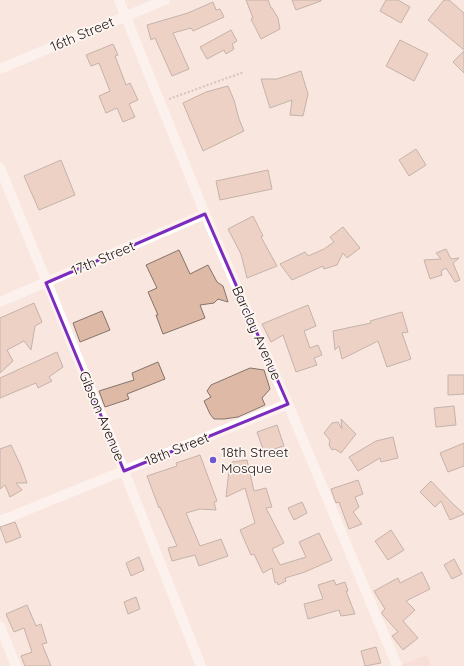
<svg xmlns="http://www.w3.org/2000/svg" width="464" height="666" viewBox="0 0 464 666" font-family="Quicksand,sans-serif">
  <rect width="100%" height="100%" fill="#f9e6de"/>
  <!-- built -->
  <path fill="#f4d8ce" d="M 427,655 L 431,666 L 398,666 Z"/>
  <!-- building -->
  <g fill="#deb9a5" stroke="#84746c">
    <path d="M 246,0 L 268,0 L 271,8 L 272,8 L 278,18 L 280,29 L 261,39 L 251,19 L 253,18 Z"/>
    <path d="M 292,0 L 321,0 L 321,1 L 296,10 Z"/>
    <path d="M 386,0 L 398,0 L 410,7 L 401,23 L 380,11 Z"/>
    <path d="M 444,0 L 449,0 L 464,13 L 464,50 L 428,20 Z"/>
    <path d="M 213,2 L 216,10 L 220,9 L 224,17 L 193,31 L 191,28 L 173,33 L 189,69 L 172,76 L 155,38 L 151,40 L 147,25 L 188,13 Z"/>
    <path d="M 231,30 L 237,41 L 232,44 L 234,49 L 226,54 L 224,50 L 207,59 L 200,47 Z"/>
    <path d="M 400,40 L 428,54 L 414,81 L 386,66 Z"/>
    <path d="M 113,44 L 118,55 L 115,56 L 126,85 L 130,83 L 138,100 L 129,104 L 135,117 L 123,122 L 117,108 L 106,113 L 99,96 L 110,91 L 99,63 L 91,66 L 86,55 Z"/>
    <path d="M 464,51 L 464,73 L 453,62 Z"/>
    <path d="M 301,71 L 308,94 L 303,116 L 290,115 L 292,100 L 270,108 L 261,79 L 277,79 Z"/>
    <path d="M 228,86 L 234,100 L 239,119 L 244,131 L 203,151 L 183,103 L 206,92 Z"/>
    <path d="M 416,149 L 426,165 L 409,176 L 399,160 Z"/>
    <path d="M 61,160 L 75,195 L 39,210 L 24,176 Z"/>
    <path d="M 268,170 L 272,189 L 220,200 L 216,181 Z"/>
    <path d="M 253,216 L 263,236 L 261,237 L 277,266 L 247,278 L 241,254 L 228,229 Z"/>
    <path d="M 343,227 L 360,248 L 347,258 L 343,253 L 337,265 L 324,269 L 323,266 L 292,280 L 280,264 L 305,252 L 308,256 L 324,249 L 334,242 L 330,237 Z"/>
    <path d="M 446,249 L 451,259 L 459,258 L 453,263 L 460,280 L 455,282 L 446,268 L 441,271 L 442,275 L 430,279 L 424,260 L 441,259 L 436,253 Z"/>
    <path d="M 179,250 L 190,274 L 208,265 L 217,282 L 223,286 L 228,302 L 218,299 L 214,303 L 200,305 L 205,318 L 163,334 L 156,315 L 158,315 L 148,292 L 157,288 L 146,265 Z"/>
    <path d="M 34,303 L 42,322 L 35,326 L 31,350 L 24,341 L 7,350 L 13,361 L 0,373 L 0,318 Z"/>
    <path d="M 308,305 L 316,326 L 304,331 L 310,348 L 318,345 L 322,355 L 314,358 L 317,365 L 296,372 L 283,335 L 271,342 L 262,324 Z"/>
    <path d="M 102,311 L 110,330 L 80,342 L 73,323 Z"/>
    <path d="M 402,312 L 408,332 L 402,333 L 411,359 L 387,367 L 378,341 L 342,359 L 339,346 L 335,350 L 333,331 L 371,323 L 370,321 Z"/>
    <path d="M 57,352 L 63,367 L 49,377 L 52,381 L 38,388 L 36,383 L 0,398 L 0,378 Z"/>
    <path d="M 158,362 L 165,379 L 127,394 L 129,399 L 105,407 L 99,391 L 134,380 L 132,373 Z"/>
    <path d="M 250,368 L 264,370 L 270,389 L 262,398 L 265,405 L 238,417 L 224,419 L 214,419 L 210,414 L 204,401 L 211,397 L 207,391 L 211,385 Z"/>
    <path d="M 448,375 L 464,375 L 464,394 L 448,395 Z"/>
    <path d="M 454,406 L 456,425 L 436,427 L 434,408 Z"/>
    <path d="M 341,419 L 356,434 L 341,453 L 335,449 L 332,450 L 329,445 L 330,440 L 324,433 L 332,423 L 338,422 L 342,429 Z"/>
    <path d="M 277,425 L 284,446 L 264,452 L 257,432 Z"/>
    <path d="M 393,437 L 398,458 L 381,462 L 380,458 L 358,471 L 349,457 L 376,441 Z"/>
    <path d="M 464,443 L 464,466 L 448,472 L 440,453 Z"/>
    <path d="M 11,445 L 21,466 L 27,483 L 16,483 L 22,490 L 10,497 L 5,485 L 0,489 L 0,449 Z"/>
    <path d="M 200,455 L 217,501 L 214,502 L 216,510 L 200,509 L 186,513 L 200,546 L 221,539 L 228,556 L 199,566 L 195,555 L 172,561 L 168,548 L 177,546 L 160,507 L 159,508 L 147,476 L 177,466 L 176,463 Z"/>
    <path d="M 247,460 L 254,491 L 266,488 L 272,507 L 266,508 L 284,543 L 272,549 L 280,565 L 306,557 L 299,542 L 319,533 L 332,560 L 305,572 L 285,578 L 286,581 L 278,585 L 277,582 L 275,583 L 272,568 L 263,573 L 254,554 L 251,555 L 240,530 L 255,523 L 245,488 L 226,497 L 229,470 L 232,462 Z"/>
    <path d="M 358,480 L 363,494 L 355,497 L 359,507 L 353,512 L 362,524 L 349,529 L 339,502 L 336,503 L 331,489 Z"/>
    <path d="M 431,481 L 452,503 L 464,514 L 450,520 L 441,501 L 435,507 L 420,492 Z"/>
    <path d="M 302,502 L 307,513 L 294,520 L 288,508 Z"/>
    <path d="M 15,522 L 21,537 L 6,543 L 0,527 Z"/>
    <path d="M 391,530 L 404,550 L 388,560 L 375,541 Z"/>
    <path d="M 139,557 L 144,570 L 131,576 L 126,563 Z"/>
    <path d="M 454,559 L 462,574 L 452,579 L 444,565 Z"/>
    <path d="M 422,572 L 430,589 L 406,601 L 415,610 L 403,621 L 418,638 L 403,650 L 392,636 L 398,632 L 382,614 L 382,612 L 385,609 L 374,591 L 398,578 L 400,583 Z"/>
    <path d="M 334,580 L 336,585 L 345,582 L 348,591 L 346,591 L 355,614 L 341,616 L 339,610 L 308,619 L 304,604 L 323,599 L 318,585 Z"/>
    <path d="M 136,597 L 140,609 L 128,614 L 124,602 Z"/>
    <path d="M 27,605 L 36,626 L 41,624 L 47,643 L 42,644 L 51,666 L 25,666 L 21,656 L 32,652 L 24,628 L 14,632 L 6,614 Z"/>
    <path d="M 376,647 L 381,663 L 365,666 L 361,651 Z"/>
  </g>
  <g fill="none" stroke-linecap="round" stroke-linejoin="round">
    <!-- path -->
    <path stroke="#a79993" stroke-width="2" stroke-dasharray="2 2" stroke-linecap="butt" d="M 169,99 L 244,72"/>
    <!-- minor -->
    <g stroke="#fff" stroke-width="10">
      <path d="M 119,0 L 205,214 L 288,404 L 397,666"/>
      <path d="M 0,69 L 165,0"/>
      <path d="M 0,168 L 124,471 L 201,666"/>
      <path d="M 0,302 L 205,214"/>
      <path d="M 0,521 L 288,404"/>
      <path d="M 0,626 L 16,666"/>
    </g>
  </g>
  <!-- marked area -->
  <path d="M0 0H464V666H0ZM 205,214 L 288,404 L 124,471 L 46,283 Z" fill="#f9e6de" fill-opacity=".55" fill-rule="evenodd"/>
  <path fill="none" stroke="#7b2cbf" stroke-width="3" stroke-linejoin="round" d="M 205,214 L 288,404 L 124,471 L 46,283 Z"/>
  <!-- markers -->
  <circle fill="#7057d0" stroke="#fef6f3" stroke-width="1.5" cx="213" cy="460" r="4"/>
  <g text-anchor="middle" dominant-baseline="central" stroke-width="3.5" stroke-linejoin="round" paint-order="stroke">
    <!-- street labels -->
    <g font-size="14" fill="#191310" stroke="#fef6f3">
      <text transform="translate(82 34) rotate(-23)">16th Street</text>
      <text transform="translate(103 258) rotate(-23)">17th Street</text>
      <text transform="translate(257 333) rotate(66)">Barclay Avenue</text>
      <text transform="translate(102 416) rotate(67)">Gibson Avenue</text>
      <text transform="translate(177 449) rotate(-22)">18th Street</text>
    </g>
    <!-- poi labels -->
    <g font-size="14" fill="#191310" stroke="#fef6f3" text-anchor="start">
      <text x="221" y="452">18th Street<tspan x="221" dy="16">Mosque</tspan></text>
    </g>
  </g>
</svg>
